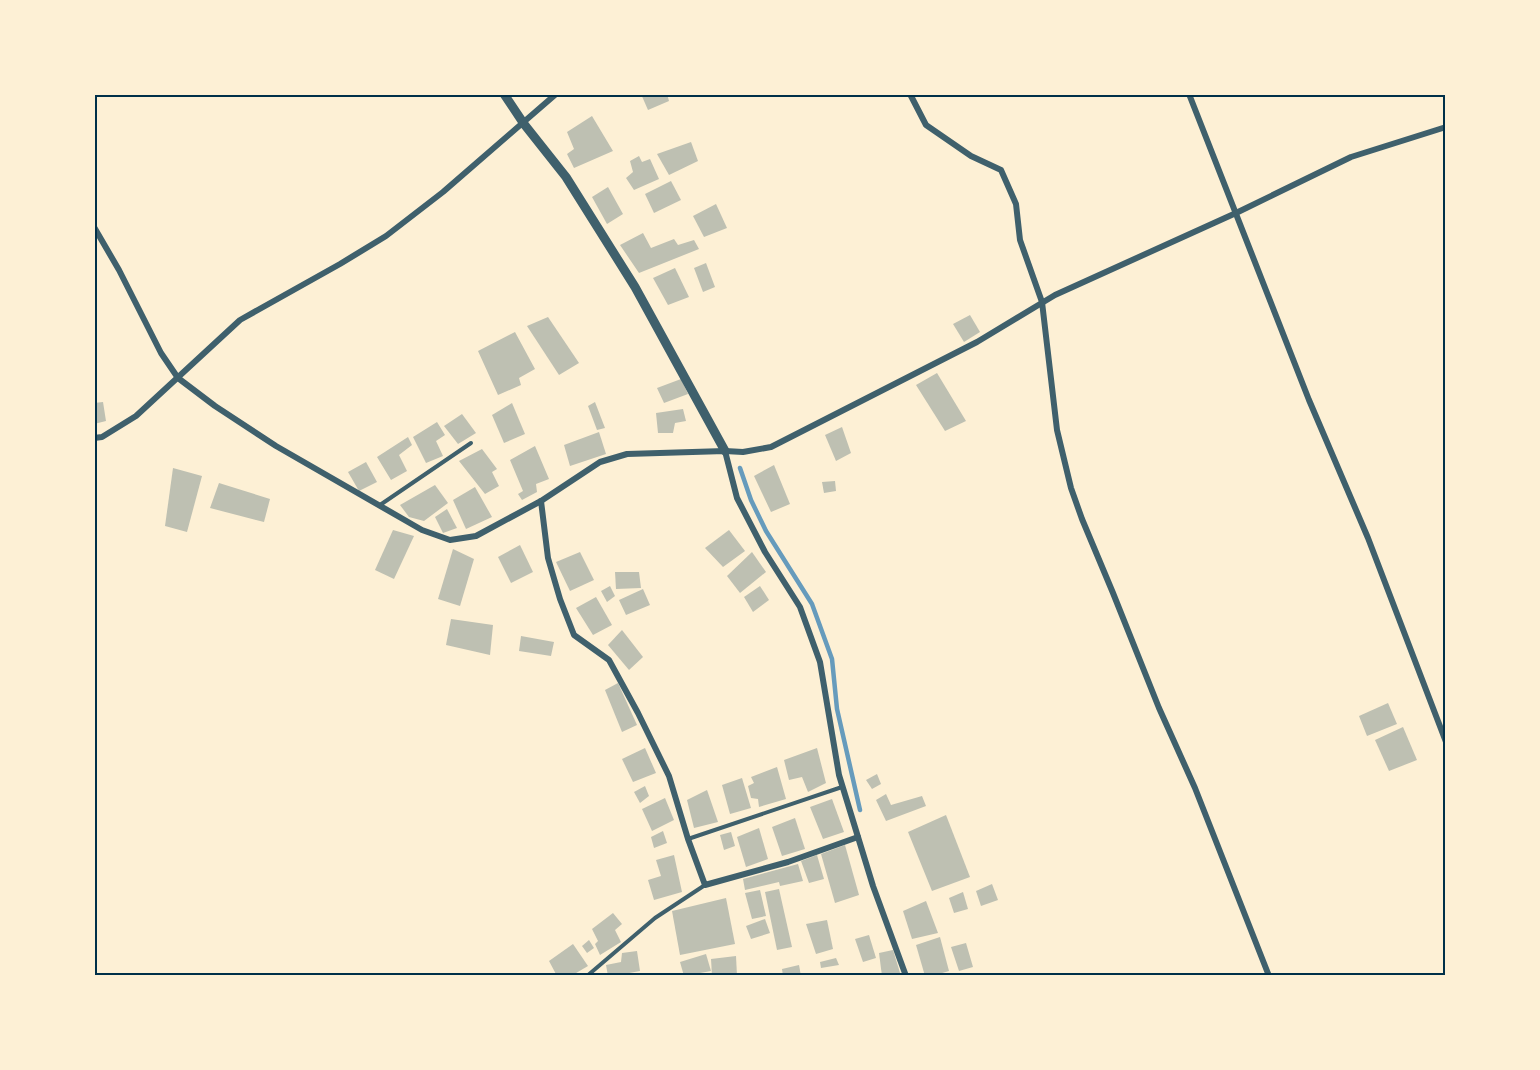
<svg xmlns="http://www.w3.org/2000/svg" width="1540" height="1070" viewBox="0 0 1540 1070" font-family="'Golos Text',sans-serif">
  <rect width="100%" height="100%" fill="#fdf0d5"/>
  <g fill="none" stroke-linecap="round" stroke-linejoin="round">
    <!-- stream -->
    <path stroke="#669bbc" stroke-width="4.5" d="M 740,468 L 751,500 L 766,531 L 812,604 L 832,659 L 837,709 L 860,810"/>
  </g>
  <!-- building -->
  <g fill="#bec0b2">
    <path d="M 641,94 L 667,94 L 669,101 L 648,110 Z"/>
    <path d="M 592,116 L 613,151 L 574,168 L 567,154 L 574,149 L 567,132 Z"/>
    <path d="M 691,142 L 698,161 L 669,175 L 657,154 Z"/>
    <path d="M 639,156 L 642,162 L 650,159 L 659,179 L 634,190 L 626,178 L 633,172 L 630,161 Z"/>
    <path d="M 671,181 L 681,200 L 654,213 L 645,194 Z"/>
    <path d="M 608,187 L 623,214 L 607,224 L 592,197 Z"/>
    <path d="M 716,204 L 727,228 L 704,237 L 693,216 Z"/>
    <path d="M 643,233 L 651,248 L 674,239 L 678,245 L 694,240 L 699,249 L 639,273 L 620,245 Z"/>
    <path d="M 706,263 L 715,287 L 703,292 L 694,268 Z"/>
    <path d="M 675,268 L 689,297 L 668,305 L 653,278 Z"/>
    <path d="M 970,315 L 980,332 L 964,342 L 953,324 Z"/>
    <path d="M 548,317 L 579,363 L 559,375 L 527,326 Z"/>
    <path d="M 515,332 L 535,369 L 519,378 L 521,385 L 498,395 L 478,351 Z"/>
    <path d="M 937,373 L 966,421 L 945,431 L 916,385 Z"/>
    <path d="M 681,379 L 688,394 L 664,403 L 657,388 Z"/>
    <path d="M 103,402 L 106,421 L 94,424 L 94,403 Z"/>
    <path d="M 595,402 L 605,428 L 597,430 L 588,406 Z"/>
    <path d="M 512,403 L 525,434 L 504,443 L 492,415 Z"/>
    <path d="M 683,409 L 686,421 L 675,423 L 673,433 L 658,433 L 656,413 Z"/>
    <path d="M 462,414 L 476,433 L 458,444 L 444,426 Z"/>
    <path d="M 437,422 L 445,435 L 436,441 L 443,456 L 426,463 L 413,437 Z"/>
    <path d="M 842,427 L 851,453 L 836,461 L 825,435 Z"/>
    <path d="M 599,432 L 606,454 L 570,466 L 564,445 Z"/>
    <path d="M 408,437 L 412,445 L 399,455 L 407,471 L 391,480 L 377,457 Z"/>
    <path d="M 535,446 L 549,479 L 536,484 L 537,492 L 522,500 L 518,494 L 523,491 L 510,460 Z"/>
    <path d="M 482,449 L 497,469 L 492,472 L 499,486 L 485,494 L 459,461 Z"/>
    <path d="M 366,462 L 377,482 L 359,491 L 348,472 Z"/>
    <path d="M 774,465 L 790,504 L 771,512 L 754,476 Z"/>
    <path d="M 173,468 L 202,476 L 187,532 L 165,526 Z"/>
    <path d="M 835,481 L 836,491 L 824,493 L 822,482 Z"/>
    <path d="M 219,483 L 270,499 L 264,522 L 210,508 Z"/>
    <path d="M 435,485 L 448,503 L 424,521 L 409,517 L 400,505 Z"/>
    <path d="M 475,487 L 492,517 L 466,529 L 453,500 Z"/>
    <path d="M 447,509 L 457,528 L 443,533 L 435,517 Z"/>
    <path d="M 393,530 L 414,536 L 394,579 L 375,570 Z"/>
    <path d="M 729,530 L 745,551 L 723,567 L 705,548 Z"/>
    <path d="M 520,545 L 533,572 L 511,583 L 498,557 Z"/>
    <path d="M 453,549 L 474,559 L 460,606 L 438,599 Z"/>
    <path d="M 580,552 L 594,580 L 570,591 L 556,562 Z"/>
    <path d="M 752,552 L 766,572 L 740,593 L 727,576 Z"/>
    <path d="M 615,572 L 639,572 L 641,588 L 616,589 Z"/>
    <path d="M 610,586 L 615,596 L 607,602 L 601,591 Z"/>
    <path d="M 760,586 L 769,600 L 753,612 L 744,597 Z"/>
    <path d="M 643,589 L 650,605 L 626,615 L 619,600 Z"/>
    <path d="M 596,597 L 612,625 L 593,635 L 576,608 Z"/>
    <path d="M 451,619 L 493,625 L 490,655 L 446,645 Z"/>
    <path d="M 622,630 L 643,657 L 629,670 L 608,645 Z"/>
    <path d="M 521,636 L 554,642 L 551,656 L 519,651 Z"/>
    <path d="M 618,683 L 637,725 L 622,732 L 605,690 Z"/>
    <path d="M 1388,703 L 1397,724 L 1367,736 L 1359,716 Z"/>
    <path d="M 1403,727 L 1417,760 L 1389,771 L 1375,740 Z"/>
    <path d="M 645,748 L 656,773 L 633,782 L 622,759 Z"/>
    <path d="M 817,748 L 826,783 L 808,792 L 802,777 L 789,780 L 784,760 Z"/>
    <path d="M 777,767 L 786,799 L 759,807 L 758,799 L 751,798 L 748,786 L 754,783 L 751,777 Z"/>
    <path d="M 877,774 L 881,784 L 872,789 L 866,780 Z"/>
    <path d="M 742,778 L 751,808 L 730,814 L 722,785 Z"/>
    <path d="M 645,786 L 649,796 L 640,803 L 634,792 Z"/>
    <path d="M 707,790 L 718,822 L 694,828 L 687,800 Z"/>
    <path d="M 886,794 L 891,805 L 922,796 L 926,806 L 886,821 L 876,800 Z"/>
    <path d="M 665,798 L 674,820 L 652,831 L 642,809 Z"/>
    <path d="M 832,799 L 844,832 L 823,839 L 810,807 Z"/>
    <path d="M 946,815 L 970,877 L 932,891 L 908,832 Z"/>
    <path d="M 795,818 L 805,849 L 782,856 L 772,827 Z"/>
    <path d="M 759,828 L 768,859 L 746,867 L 737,837 Z"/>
    <path d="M 663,831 L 667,843 L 654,848 L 651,837 Z"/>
    <path d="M 731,832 L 735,846 L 724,850 L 720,835 Z"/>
    <path d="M 845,845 L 859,895 L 835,903 L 821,854 Z"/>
    <path d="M 674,855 L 682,892 L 654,900 L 648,880 L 661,876 L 656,860 Z"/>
    <path d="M 817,855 L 824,879 L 809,883 L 801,861 Z"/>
    <path d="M 798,864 L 803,881 L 780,886 L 779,882 L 745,890 L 743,879 Z"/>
    <path d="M 992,884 L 998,900 L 981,906 L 976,891 Z"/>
    <path d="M 779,889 L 792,947 L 777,950 L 765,892 Z"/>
    <path d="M 760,890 L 766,916 L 752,919 L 745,893 Z"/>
    <path d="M 963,892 L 968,909 L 954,913 L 949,898 Z"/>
    <path d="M 726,898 L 735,944 L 680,955 L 672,911 Z"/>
    <path d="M 926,901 L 938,933 L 912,939 L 903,911 Z"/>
    <path d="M 613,913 L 622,924 L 615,930 L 621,942 L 600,955 L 595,944 L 598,941 L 592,929 Z"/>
    <path d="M 765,919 L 770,933 L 751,939 L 746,926 Z"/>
    <path d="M 827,920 L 833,949 L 816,954 L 806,924 Z"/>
    <path d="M 869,935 L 876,958 L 863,962 L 855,939 Z"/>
    <path d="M 940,937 L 949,971 L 932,976 L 925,976 L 916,945 Z"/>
    <path d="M 589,940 L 594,948 L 587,953 L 582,946 Z"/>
    <path d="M 966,943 L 973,967 L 959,971 L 951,947 Z"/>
    <path d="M 573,944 L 588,966 L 571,976 L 557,976 L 549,961 Z"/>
    <path d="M 893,950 L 901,976 L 882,976 L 879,953 Z"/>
    <path d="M 637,951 L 640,971 L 624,974 L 624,976 L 608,976 L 606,965 L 621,962 L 622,953 Z"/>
    <path d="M 706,954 L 711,971 L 684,976 L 680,962 Z"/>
    <path d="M 736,956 L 737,976 L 712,976 L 711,959 Z"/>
    <path d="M 836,958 L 839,965 L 821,968 L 820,962 Z"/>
    <path d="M 799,965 L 801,976 L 783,976 L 782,969 Z"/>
  </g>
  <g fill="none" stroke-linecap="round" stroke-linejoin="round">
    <!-- service -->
    <g stroke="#3f606c" stroke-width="4">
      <path d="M 380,505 L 471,443"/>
      <path d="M 688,839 L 842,787"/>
      <path d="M 587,976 L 655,918 L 705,885"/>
    </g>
    <!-- minor -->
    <g stroke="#3f606c" stroke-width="6">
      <path d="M 910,94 L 926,125 L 971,156 L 1001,170 L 1016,204 L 1020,240 L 1042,302 L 1057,430 L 1071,488 L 1082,519 L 1113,593 L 1159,708 L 1195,788 L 1269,976"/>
      <path d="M 1189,94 L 1309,400 L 1368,538 L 1446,742"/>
      <path d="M 94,227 L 119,270 L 161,353 L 178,378 L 215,406 L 276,446 L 422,530 L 450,540 L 476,536 L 541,501 L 600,462 L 627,454 L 725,451 L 743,452 L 771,447 L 977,342 L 1055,295 L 1236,213 L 1351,157 L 1446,127"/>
      <path d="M 94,438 L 102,437 L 136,416 L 240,320 L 340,264 L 386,236 L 443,192 L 556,94"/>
      <path d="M 725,451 L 737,498 L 765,552 L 800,607 L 820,662 L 839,775 L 873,886 L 906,976"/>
      <path d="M 541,501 L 548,558 L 560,599 L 574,635 L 609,660 L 638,713 L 669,776 L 688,839 L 705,885 L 788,862 L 858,837"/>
    </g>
    <!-- tertiary -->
    <path stroke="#3f606c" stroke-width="9" d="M 504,94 L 524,124 L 566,177 L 635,287 L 725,451"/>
  </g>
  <!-- border -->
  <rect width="1540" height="1070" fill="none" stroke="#fdf0d5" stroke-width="192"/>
  <rect x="96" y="96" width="1348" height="878" fill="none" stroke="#003049" stroke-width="2"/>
</svg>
